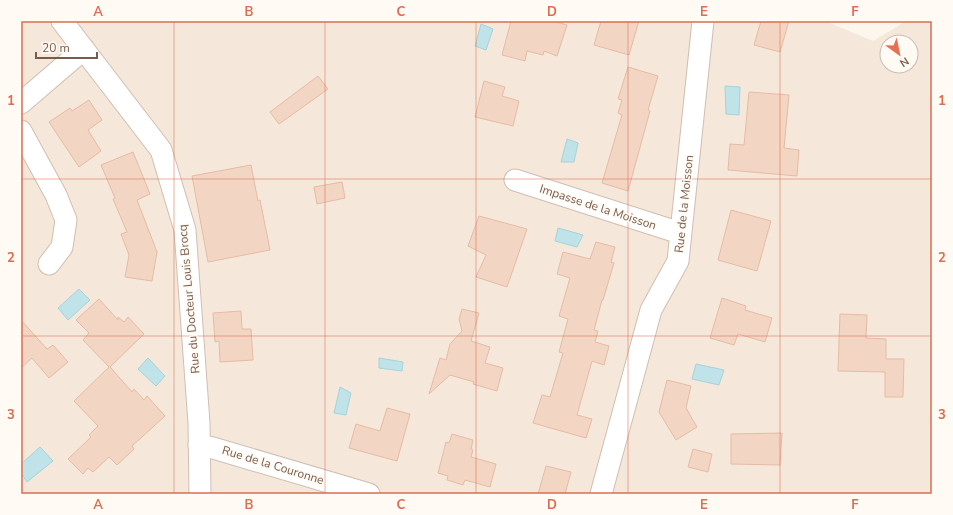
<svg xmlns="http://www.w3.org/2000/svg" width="953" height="515" viewBox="0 0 953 515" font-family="'Nunito Sans',sans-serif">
  <rect width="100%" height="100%" fill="#fdf6ec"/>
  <!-- residential -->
  <path fill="#f5e8da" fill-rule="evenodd" d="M 21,21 L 825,21 L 873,41 L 906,21 L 932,21 L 932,494 L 21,494 ZM 887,42 L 911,42 L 911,66 L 887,66 Z"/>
  <!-- water -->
  <g fill="#bfe3e8" stroke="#a5d3da">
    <path d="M 481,24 L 493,29 L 486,50 L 475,46 Z"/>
    <path d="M 725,86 L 740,87 L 739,115 L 726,114 Z"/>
    <path d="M 567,139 L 578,143 L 574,162 L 561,162 Z"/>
    <path d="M 558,228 L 583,235 L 577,247 L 555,241 Z"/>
    <path d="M 79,289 L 90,300 L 68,320 L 58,308 Z"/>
    <path d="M 148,358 L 165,376 L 156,386 L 138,369 Z"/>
    <path d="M 379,358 L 403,362 L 402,371 L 379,368 Z"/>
    <path d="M 696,364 L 724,370 L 719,385 L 692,379 Z"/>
    <path d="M 340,387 L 351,393 L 346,415 L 334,413 Z"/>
    <path d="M 40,447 L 53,461 L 27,482 L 21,473 L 21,464 Z"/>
  </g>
  <!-- building -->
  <g fill="#f3d5c3" stroke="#e6bba3">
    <path d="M 511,21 L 553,21 L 567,25 L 557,56 L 544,51 L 543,55 L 527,51 L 525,61 L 502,55 Z"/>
    <path d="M 601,21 L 639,21 L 629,55 L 594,45 Z"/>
    <path d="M 761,21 L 789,21 L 780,52 L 754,45 Z"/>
    <path d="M 628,67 L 658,76 L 648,110 L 650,111 L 628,191 L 602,183 L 622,115 L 618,113 L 622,100 L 618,99 Z"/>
    <path d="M 318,76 L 328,89 L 279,124 L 270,112 Z"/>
    <path d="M 484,81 L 505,87 L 502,96 L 519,101 L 513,126 L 475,117 Z"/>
    <path d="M 749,92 L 789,95 L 784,148 L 799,150 L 797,176 L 728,170 L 730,144 L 744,145 Z"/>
    <path d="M 89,100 L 102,120 L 88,130 L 101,151 L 79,167 L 49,122 L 70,108 L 72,111 Z"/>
    <path d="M 133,152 L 150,194 L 137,200 L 157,252 L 152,281 L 125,277 L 129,255 L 121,234 L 127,232 L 113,199 L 115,198 L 101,165 Z"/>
    <path d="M 251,165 L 258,201 L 260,200 L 270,250 L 208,262 L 192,176 Z"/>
    <path d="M 342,182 L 345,198 L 317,204 L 314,187 Z"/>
    <path d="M 731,210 L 771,221 L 757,271 L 718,260 Z"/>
    <path d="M 479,216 L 527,229 L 507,287 L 476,277 L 486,255 L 468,246 Z"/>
    <path d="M 596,242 L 615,247 L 611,262 L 614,263 L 603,300 L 602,300 L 594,330 L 598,331 L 595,342 L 609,346 L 604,365 L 592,361 L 577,415 L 592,419 L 586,438 L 533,423 L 542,395 L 550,397 L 563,353 L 559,352 L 568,319 L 559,316 L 570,278 L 557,274 L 563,252 L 590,259 Z"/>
    <path d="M 722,298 L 746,306 L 745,310 L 772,318 L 765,342 L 738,334 L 734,345 L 710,338 Z"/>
    <path d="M 99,299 L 118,320 L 118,317 L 124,322 L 128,317 L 144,334 L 110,367 L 132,392 L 134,389 L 144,400 L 147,396 L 165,416 L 132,446 L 134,449 L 117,465 L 109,457 L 93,472 L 88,468 L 83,474 L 68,459 L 91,437 L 89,435 L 98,426 L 74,401 L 109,367 L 83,340 L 89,333 L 76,320 Z"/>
    <path d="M 462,309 L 479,313 L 471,341 L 490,347 L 485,363 L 503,368 L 497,391 L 473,384 L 474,382 L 450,375 L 429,394 L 440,358 L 446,360 L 450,344 L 462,331 L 459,319 Z"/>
    <path d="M 241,311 L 242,329 L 251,329 L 253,360 L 220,362 L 219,341 L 215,342 L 213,313 Z"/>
    <path d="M 840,314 L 867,315 L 866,338 L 886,339 L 886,359 L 904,359 L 903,397 L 885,397 L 885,372 L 838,371 Z"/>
    <path d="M 21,320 L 47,349 L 53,345 L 68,362 L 49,378 L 32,358 L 21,368 Z"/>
    <path d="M 667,380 L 691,386 L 686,408 L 697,427 L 676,440 L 659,412 Z"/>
    <path d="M 387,408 L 410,414 L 397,461 L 349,448 L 356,424 L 380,431 Z"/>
    <path d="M 782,433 L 780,465 L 731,464 L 731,434 Z"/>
    <path d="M 452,434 L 473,440 L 471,449 L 473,450 L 471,457 L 496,464 L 490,487 L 465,480 L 463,485 L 447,480 L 448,476 L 438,473 L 446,442 L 449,443 Z"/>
    <path d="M 693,449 L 712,454 L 708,472 L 688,467 Z"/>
    <path d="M 546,466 L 571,472 L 565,494 L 538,494 Z"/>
  </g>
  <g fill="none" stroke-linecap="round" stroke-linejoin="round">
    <defs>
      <g id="street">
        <path d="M 62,21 L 161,150 L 185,230 L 199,423 L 200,494"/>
        <path d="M 21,103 L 84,49"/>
        <path d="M 21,131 L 56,195 L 66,220 L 62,247 L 49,264"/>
        <path d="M 515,180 L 680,233"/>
        <path d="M 199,445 L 213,448 L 369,494"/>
        <path d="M 601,494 L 651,310 L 678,261 L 703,21"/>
      </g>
    </defs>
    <!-- street casing -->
    <use href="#street" stroke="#d1beb0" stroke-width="23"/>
    <!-- street -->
    <use href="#street" stroke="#fff" stroke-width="21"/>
  </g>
  <!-- grid -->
  <path fill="none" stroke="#dc6d51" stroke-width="1" stroke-opacity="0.55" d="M 174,21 L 174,494M 325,21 L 325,494M 476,21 L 476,494M 628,21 L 628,494M 780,21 L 780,494M 21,179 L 932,179M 21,336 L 932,336"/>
  <g text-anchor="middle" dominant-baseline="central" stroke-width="3" stroke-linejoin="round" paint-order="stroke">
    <!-- street labels -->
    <g font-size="12" fill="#7a5c4d" stroke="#fffaf3">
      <text transform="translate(684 204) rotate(-84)">Rue de la Moisson</text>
      <text transform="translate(598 207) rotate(18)">Impasse de la Moisson</text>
      <text transform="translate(189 299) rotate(-95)">Rue du Docteur Louis Brocq</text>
      <text transform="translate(273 465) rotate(17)">Rue de la Couronne</text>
    </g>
  </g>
  <!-- border -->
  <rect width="953" height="515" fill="none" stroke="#fffaf3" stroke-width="44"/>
  <!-- north arrow -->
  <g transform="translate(899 54) rotate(147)"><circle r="19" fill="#fffaf3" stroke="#cabbb1"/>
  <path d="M0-3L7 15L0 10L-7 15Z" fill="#e76f51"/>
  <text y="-6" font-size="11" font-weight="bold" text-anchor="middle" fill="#7a5c4d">N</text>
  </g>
  <!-- scale -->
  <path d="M36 52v6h61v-6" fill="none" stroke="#7a5c4d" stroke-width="2"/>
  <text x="42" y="52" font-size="12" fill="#7a5c4d" stroke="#fffaf3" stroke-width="3" paint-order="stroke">20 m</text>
  <rect x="22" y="22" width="909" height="471" fill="none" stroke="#dc6d51" stroke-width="1.5"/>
  <g font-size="13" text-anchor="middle" font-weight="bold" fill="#dc6d51">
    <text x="98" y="16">A</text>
    <text x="249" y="16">B</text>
    <text x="401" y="16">C</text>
    <text x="552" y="16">D</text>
    <text x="704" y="16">E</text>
    <text x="855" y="16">F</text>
    <text x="11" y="105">1</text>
    <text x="942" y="105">1</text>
    <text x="11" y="262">2</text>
    <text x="942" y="262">2</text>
    <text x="11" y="419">3</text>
    <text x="942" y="419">3</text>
    <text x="98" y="509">A</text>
    <text x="249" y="509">B</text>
    <text x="401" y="509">C</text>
    <text x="552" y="509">D</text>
    <text x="704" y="509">E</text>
    <text x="855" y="509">F</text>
  </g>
</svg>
